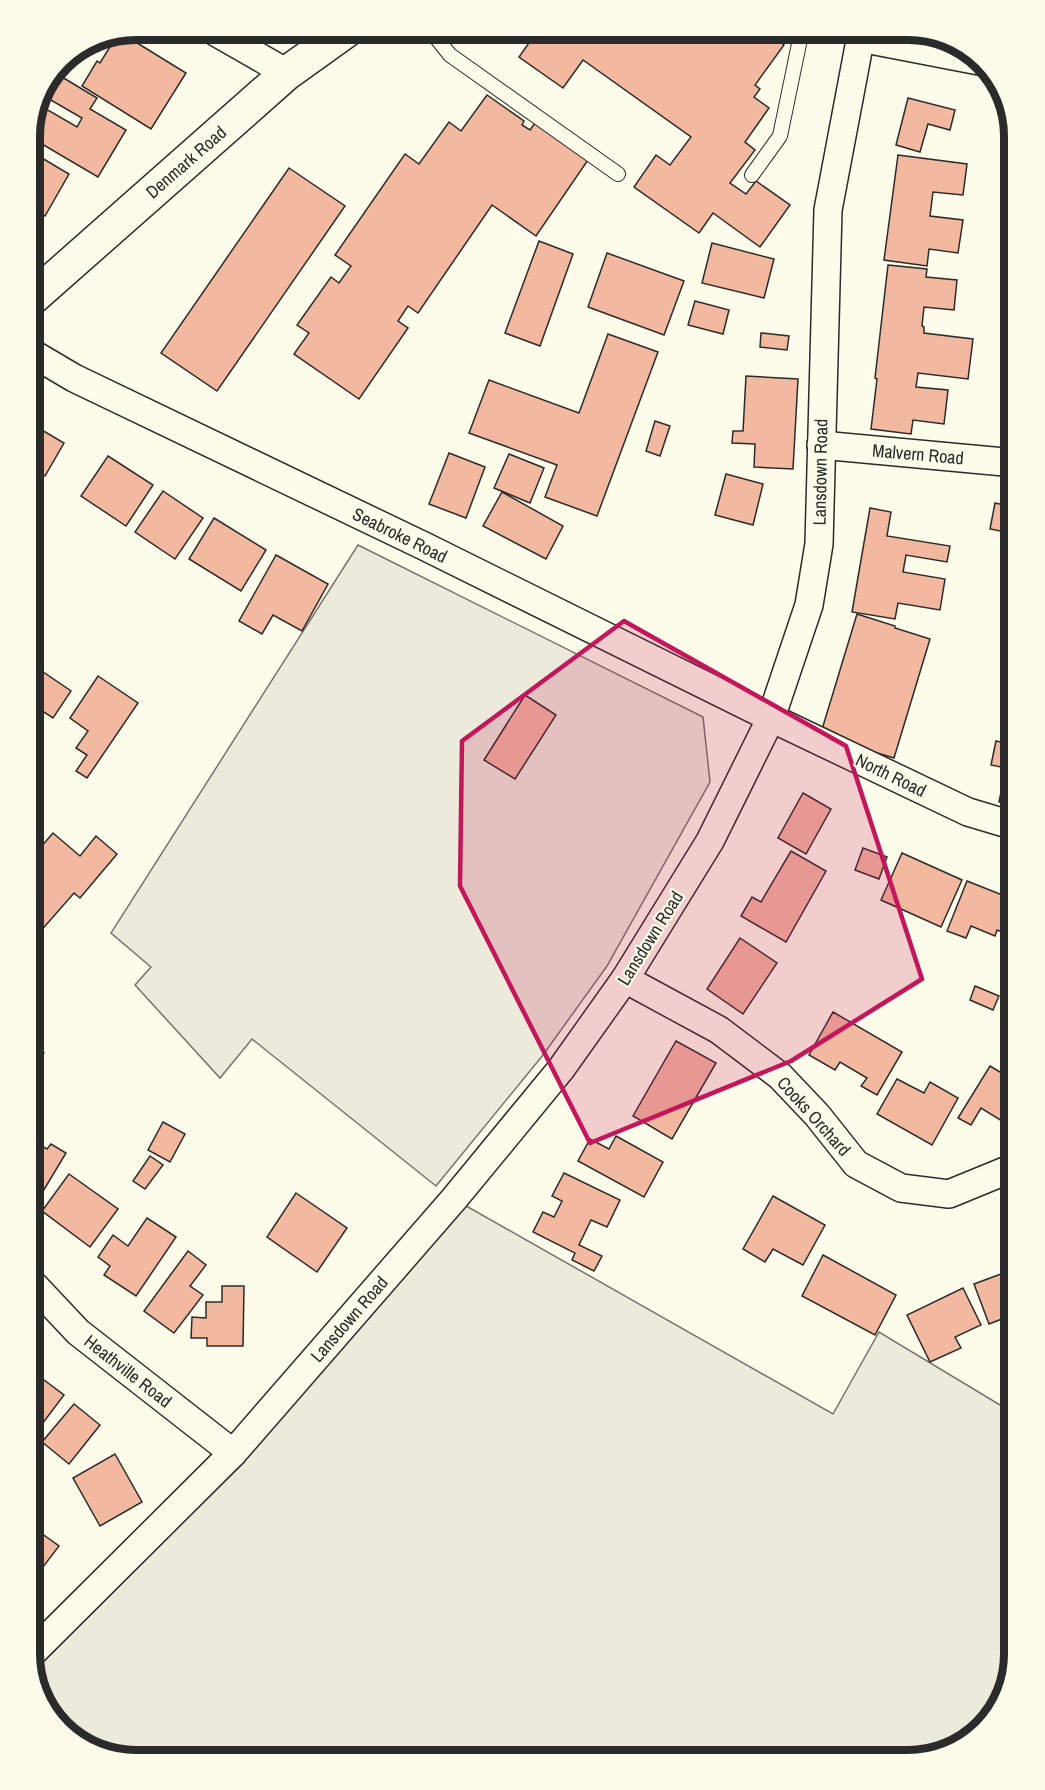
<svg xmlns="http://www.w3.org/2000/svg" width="1045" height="1790" viewBox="0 0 1045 1790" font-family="'Archivo Narrow',sans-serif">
  <rect width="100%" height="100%" fill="#fdfbea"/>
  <!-- green -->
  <g fill="#ecebdb" stroke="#74746e" stroke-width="1.5">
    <path d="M 358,545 L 703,717 L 710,782 L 607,966 L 543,1055 L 436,1186 L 252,1039 L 220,1078 L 135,985 L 151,967 L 111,933 Z"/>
    <path d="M 454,1199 L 833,1414 L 879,1332 L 1015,1414 L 1015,1653 L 997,1712 L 955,1749 L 908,1760 L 130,1760 L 77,1742 L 41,1700 L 30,1655 Z"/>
  </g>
  <!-- building -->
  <g fill="#f2b8a0" stroke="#2b2b2b" stroke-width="1.5">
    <path d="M 538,30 L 763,30 L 784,45 L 755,85 L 760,89 L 754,97 L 769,108 L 745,142 L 755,150 L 730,183 L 746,194 L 756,181 L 790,205 L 760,247 L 713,213 L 699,233 L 634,187 L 656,155 L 670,165 L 691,137 L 583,60 L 563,88 L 519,57 Z"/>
    <path d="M 121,33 L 186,73 L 151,129 L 82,86 L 97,61 L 100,63 L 118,34 Z"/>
    <path d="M 62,77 L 97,98 L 90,109 L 126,130 L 98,177 L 30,137 L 30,130 L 41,106 L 77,127 L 82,118 L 49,99 Z"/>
    <path d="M 487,95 L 524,121 L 522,125 L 530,130 L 535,123 L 588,160 L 536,236 L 492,205 L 418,313 L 408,306 L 398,321 L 408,328 L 359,399 L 294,354 L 309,333 L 297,325 L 331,277 L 339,283 L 351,266 L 335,255 L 405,154 L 419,164 L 449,122 L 461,131 Z"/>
    <path d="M 908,98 L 955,110 L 950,130 L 928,124 L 920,152 L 896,145 Z"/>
    <path d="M 30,151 L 69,174 L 45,216 L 30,208 Z"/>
    <path d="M 898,155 L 967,164 L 963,195 L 933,192 L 930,216 L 963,220 L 958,253 L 929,249 L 927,266 L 884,260 Z"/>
    <path d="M 289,168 L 345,206 L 217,391 L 161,353 Z"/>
    <path d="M 539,241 L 573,254 L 540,346 L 505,333 Z"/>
    <path d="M 712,243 L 774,259 L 764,298 L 702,283 Z"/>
    <path d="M 607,253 L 684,281 L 664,335 L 588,307 Z"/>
    <path d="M 888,265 L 927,269 L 926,277 L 957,280 L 954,310 L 924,307 L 922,326 L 924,327 L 924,333 L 973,339 L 968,379 L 918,373 L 916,387 L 948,390 L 944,424 L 913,420 L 911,434 L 871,429 L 877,379 L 875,378 Z"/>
    <path d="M 695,301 L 729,310 L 723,334 L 688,325 Z"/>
    <path d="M 761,333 L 789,336 L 787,350 L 760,347 Z"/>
    <path d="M 608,334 L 658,352 L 597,516 L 545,497 L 557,465 L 469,433 L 489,380 L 579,413 Z"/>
    <path d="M 746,376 L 798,379 L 793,469 L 754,467 L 755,444 L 732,443 L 733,431 L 743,431 Z"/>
    <path d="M 655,421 L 670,426 L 660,456 L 646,451 Z"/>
    <path d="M 30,423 L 64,443 L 45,476 L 33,469 L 30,473 Z"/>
    <path d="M 449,453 L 485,467 L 466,518 L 429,504 Z"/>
    <path d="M 509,454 L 544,468 L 530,503 L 494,488 Z"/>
    <path d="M 108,456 L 153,485 L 126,526 L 81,496 Z"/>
    <path d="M 726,474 L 763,484 L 753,525 L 715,515 Z"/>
    <path d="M 163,491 L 203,518 L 175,559 L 135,532 Z"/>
    <path d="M 502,492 L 563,526 L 546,559 L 483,526 Z"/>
    <path d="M 995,503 L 1015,507 L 1011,533 L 990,529 Z"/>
    <path d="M 870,508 L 891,512 L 887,536 L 950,546 L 947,562 L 906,555 L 903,572 L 945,579 L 940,610 L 898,603 L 895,619 L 852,612 Z"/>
    <path d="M 214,518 L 266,550 L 241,591 L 189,559 Z"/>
    <path d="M 276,555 L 328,584 L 302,631 L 273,615 L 262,634 L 239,621 Z"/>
    <path d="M 857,614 L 895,626 L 895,628 L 930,639 L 894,758 L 820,736 Z"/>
    <path d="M 30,663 L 71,691 L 53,718 L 30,703 Z"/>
    <path d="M 98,676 L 138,703 L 87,778 L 76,771 L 87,755 L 76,748 L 88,731 L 70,718 Z"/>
    <path d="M 525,695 L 556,715 L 515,779 L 484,760 Z"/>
    <path d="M 996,741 L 1011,744 L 1009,757 L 1015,758 L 1015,805 L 999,802 L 1006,768 L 991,765 Z"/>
    <path d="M 803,793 L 831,809 L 806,854 L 778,838 Z"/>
    <path d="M 53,833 L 80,856 L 96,836 L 117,854 L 80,898 L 74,893 L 39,933 L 30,926 L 30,873 L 31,874 L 41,863 L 33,856 Z"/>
    <path d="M 863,848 L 887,857 L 879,879 L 855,870 Z"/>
    <path d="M 791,851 L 826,871 L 786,942 L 741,916 L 752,897 L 761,902 Z"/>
    <path d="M 902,853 L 962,880 L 941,927 L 881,900 Z"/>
    <path d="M 967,881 L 1015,900 L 1015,937 L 997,930 L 995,936 L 971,926 L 966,938 L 947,931 Z"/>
    <path d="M 740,938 L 777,963 L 743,1014 L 707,989 Z"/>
    <path d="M 975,986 L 999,996 L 993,1010 L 970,1000 Z"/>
    <path d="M 833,1012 L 902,1052 L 877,1095 L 861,1086 L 867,1078 L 840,1062 L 835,1070 L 809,1055 Z"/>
    <path d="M 676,1041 L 716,1063 L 672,1139 L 633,1116 Z"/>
    <path d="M 30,1042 L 44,1053 L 30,1071 Z"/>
    <path d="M 990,1066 L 1015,1081 L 1015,1140 L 1002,1133 L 1007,1124 L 981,1108 L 971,1125 L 958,1118 Z"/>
    <path d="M 897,1079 L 924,1093 L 930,1082 L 958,1098 L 932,1145 L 877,1114 Z"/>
    <path d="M 163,1122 L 185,1134 L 170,1162 L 148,1150 Z"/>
    <path d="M 616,1136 L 663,1162 L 644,1197 L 578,1161 L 590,1139 L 609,1149 Z"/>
    <path d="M 31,1140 L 47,1149 L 51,1144 L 66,1153 L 39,1198 L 30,1193 Z"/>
    <path d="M 150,1156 L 163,1165 L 145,1189 L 133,1181 Z"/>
    <path d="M 564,1173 L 620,1200 L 607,1227 L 591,1220 L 579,1245 L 602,1256 L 594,1271 L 572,1260 L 575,1253 L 533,1232 L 543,1212 L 554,1217 L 562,1201 L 552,1196 Z"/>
    <path d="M 69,1174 L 118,1209 L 90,1247 L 42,1211 Z"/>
    <path d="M 296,1193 L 347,1228 L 317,1272 L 267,1237 Z"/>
    <path d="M 773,1196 L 825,1225 L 803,1265 L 773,1249 L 765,1262 L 743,1249 Z"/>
    <path d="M 147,1218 L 176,1237 L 136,1296 L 104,1275 L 110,1266 L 98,1257 L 113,1235 L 128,1246 Z"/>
    <path d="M 1015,1244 L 1015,1314 L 989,1324 L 974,1284 L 1009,1271 L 1001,1250 Z"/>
    <path d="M 188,1251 L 206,1265 L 190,1286 L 203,1295 L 174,1333 L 144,1311 Z"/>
    <path d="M 823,1255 L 896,1295 L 875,1335 L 802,1296 Z"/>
    <path d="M 222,1286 L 244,1286 L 243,1346 L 207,1346 L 207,1338 L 191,1338 L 192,1317 L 206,1318 L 206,1302 L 222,1302 Z"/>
    <path d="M 963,1288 L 981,1325 L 955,1337 L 961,1348 L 930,1362 L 907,1315 Z"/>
    <path d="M 40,1377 L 64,1395 L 30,1440 L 30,1389 Z"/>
    <path d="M 74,1404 L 100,1425 L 69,1464 L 42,1442 Z"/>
    <path d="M 115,1454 L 142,1502 L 100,1526 L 73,1478 Z"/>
    <path d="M 41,1533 L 59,1546 L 30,1584 L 30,1548 Z"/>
  </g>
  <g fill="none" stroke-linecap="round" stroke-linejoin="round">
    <defs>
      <g id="lane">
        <path d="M 430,30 L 450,55 L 618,174"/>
        <path d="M 752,175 L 780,136 L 799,44 L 793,30"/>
      </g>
      <g id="street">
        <path d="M 212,30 L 287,73"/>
        <path d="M 860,38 L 979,61"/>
        <path d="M 30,352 L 74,378 L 426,547 L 771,718 L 968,812 L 1015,826"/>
        <path d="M 821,445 L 1015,463"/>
        <path d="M 625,979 L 719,1030 L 780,1076 L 817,1115 L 856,1164 L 901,1188 L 949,1194 L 1015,1167"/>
        <path d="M 30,1281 L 78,1332 L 233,1453"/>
        <path d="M 30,1655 L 233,1453 L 454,1199 L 561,1069 L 625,979 L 710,841 L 771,718 L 809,605 L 819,544 L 828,210 L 862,30"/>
      </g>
      <path id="secondary" d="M 30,300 L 287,73 L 347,30"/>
    </defs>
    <!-- lane casing -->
    <use href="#lane" stroke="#2b2b2b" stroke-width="16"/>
    <!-- street casing -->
    <use href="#street" stroke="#2b2b2b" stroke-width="30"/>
    <!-- secondary casing -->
    <use href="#secondary" stroke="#2b2b2b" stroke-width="36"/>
    <!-- lane -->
    <use href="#lane" stroke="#fdfbea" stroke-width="14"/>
    <!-- street -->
    <use href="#street" stroke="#fdfbea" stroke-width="27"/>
    <!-- secondary -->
    <use href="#secondary" stroke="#fdfbea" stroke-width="33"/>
  </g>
  <!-- marked area -->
  <path fill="#c2185b" fill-opacity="0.2" stroke="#c2185b" stroke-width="4.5" stroke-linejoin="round" d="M 624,621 L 846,746 L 922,979 L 791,1061 L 590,1143 L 460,886 L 462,741 Z"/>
  <g text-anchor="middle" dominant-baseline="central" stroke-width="4.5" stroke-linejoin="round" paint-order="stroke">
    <!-- street labels -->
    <g font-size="18" fill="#2b2b2b" stroke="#fdfbea">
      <text transform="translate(186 162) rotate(-41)">Denmark Road</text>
      <text transform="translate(918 454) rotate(5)">Malvern Road</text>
      <text transform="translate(820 472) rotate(-89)">Lansdown Road</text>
      <text transform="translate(400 535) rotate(26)">Seabroke Road</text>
      <text transform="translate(891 775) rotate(26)">North Road</text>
      <text transform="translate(650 938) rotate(-58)">Lansdown Road</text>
      <text transform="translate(814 1116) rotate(48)">Cooks Orchard</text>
      <text transform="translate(349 1319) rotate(-49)">Lansdown Road</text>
      <text transform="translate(128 1371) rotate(38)">Heathville Road</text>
    </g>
  </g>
  <!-- crop -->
  <path d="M0 0H1045V1790H0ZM136 40H908A96 96 0 0 1 1004 136V1654A96 96 0 0 1 908 1750H136A96 96 0 0 1 40 1654V136A96 96 0 0 1 136 40Z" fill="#fdfbea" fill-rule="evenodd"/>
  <path fill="none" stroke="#2b2b2b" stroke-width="8" d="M136 40H908A96 96 0 0 1 1004 136V1654A96 96 0 0 1 908 1750H136A96 96 0 0 1 40 1654V136A96 96 0 0 1 136 40Z"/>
</svg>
